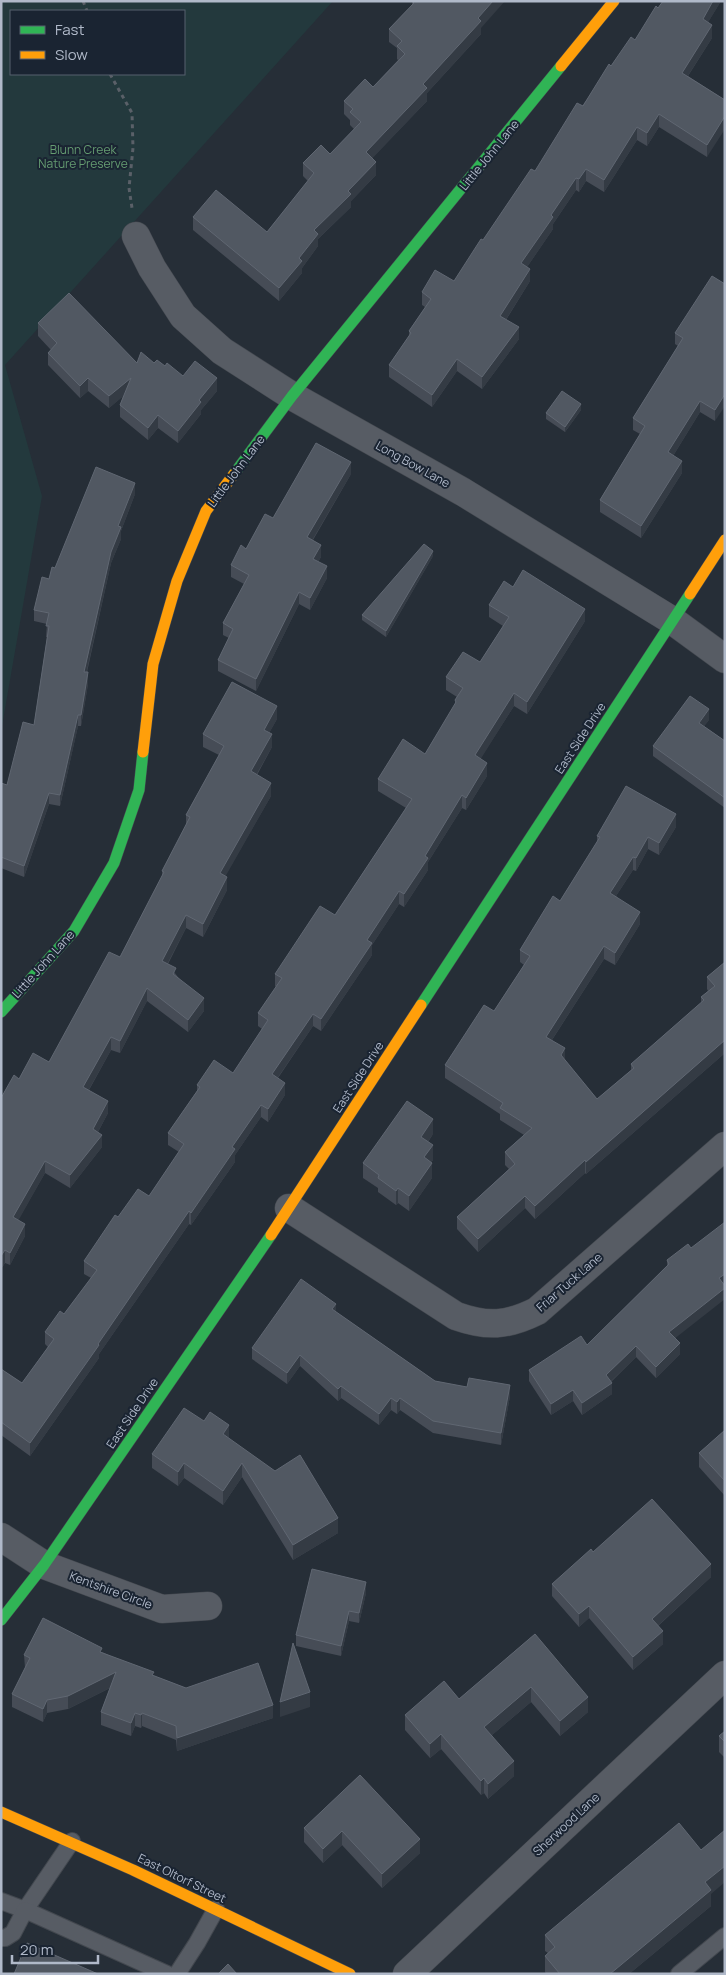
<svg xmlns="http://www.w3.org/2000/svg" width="726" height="1975" viewBox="0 0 726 1975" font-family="Manrope,sans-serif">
  <rect width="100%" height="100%" fill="#262e37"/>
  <!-- green -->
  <path fill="#23393d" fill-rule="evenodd" d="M 1,1 L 333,1 L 5,365 L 42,496 L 1,732 ZM 11,11 L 184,11 L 184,74 L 11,74 Z"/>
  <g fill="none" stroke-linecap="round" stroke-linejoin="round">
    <defs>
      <g id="lane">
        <path d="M 1,1901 L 25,1910 L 72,1841"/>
        <path d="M 1,1938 L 5,1938 L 13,1933 L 25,1910 L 167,1974"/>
        <path d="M 177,1974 L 197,1943 L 216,1909"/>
        <path d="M 679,1974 L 725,1936"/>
      </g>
      <g id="street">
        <path d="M 136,236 L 152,268 L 183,316 L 222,351 L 292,396 L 463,492 L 673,621 L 725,659"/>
        <path d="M 289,1208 L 456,1316 C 487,1327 507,1326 537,1311 L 725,1146"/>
        <path d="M 1,1537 L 44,1565 L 162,1609 L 208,1606"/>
        <path d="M 407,1974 L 725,1675"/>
      </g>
      <g id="fast">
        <path d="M 234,474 L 292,396 L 561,66"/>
        <path d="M 421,1005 L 690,594"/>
        <path d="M 1,1012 L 74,931 L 114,863 L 139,790 L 143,752"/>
        <path d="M 1,1620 L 44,1565 L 271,1235"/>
      </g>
      <g id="slow">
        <path d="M 561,66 L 614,1"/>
        <path d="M 690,594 L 725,540"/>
        <path d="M 143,752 L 153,664 L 177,581 L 206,511 L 234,474"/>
        <path d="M 271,1235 L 421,1005"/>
        <path d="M 1,1812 L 133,1870 L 350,1974"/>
      </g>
    </defs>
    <!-- lane casing -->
    <use href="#lane" stroke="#43484f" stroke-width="18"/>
    <!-- street casing -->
    <use href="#street" stroke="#43484f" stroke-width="29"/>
    <!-- fast casing -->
    <use href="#fast" stroke="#43484f" stroke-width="12"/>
    <!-- slow casing -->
    <use href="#slow" stroke="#43484f" stroke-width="12"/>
    <!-- path -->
    <g stroke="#5a6068" stroke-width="3" stroke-dasharray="4 4" stroke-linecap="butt">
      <path d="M 83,1 L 87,11"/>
      <path d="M 110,74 L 132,113 L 133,148 L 129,188 L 132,208"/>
    </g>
    <!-- lane -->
    <use href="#lane" stroke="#575c64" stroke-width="16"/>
    <!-- street -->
    <use href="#street" stroke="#575c64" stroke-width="28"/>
    <!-- fast -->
    <use href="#fast" stroke="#30b455" stroke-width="11"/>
    <!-- slow -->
    <use href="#slow" stroke="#ff9f0a" stroke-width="11"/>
  </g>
  <!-- wall -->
  <g fill="#464c56">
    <path d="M 412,1 L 481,28 L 481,34 L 427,93 L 427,101 L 372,158 L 376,175 L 351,201 L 351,207 L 318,239 L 318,246 L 302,268 L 302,273 L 279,301 L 193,230 L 193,217 L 267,232 L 308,181 L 303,176 L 303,163 L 330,154 L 354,129 L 350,125 L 350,120 L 344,114 L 344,101 L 373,87 L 398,60 L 397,59 L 397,48 L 389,42 L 389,29 L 412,5 Z"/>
    <path d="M 663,1 L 721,1 L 708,22 L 712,38 L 688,76 L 725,100 L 707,157 L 659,127 L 647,146 L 637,140 L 604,192 L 586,181 L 579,192 L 576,190 L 553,224 L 553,229 L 527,267 L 530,281 L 506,320 L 519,339 L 482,389 L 457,371 L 432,407 L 389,377 L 389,365 L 409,336 L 409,331 L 425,307 L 422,305 L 422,292 L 454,281 L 483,240 L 535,171 L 611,66 L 635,40 Z"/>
    <path d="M 725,284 L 715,421 L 700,412 L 673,456 L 682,473 L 641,538 L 600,512 L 600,500 L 640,434 L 633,430 L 633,418 L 678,346 L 675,344 L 675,333 Z"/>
    <path d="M 38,323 L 137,363 L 154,363 L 165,366 L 183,376 L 217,391 L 201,410 L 201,414 L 178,443 L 158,428 L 148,440 L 120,417 L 120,405 L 123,396 L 109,408 L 88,391 L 80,398 L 48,365 L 48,353 L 51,350 L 38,336 Z"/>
    <path d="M 581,410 L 565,432 L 546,419 L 546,413 Z"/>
    <path d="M 351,474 L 313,540 L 321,557 L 318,562 L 327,578 L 310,610 L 299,604 L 256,691 L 218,671 L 218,660 L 229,638 L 223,635 L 223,623 L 244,584 L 231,577 L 231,565 L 273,518 Z"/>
    <path d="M 135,494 L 121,531 L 121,539 L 111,563 L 87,672 L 88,684 L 81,726 L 78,726 L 60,806 L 49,804 L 24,877 L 1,868 L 1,783 L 7,785 L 34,725 L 47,637 L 46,637 L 47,624 L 34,621 L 34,610 L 55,568 Z"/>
    <path d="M 433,556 L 386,637 L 362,620 L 362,615 Z"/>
    <path d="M 513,587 L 585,621 L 527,714 L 514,706 L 480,759 L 487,776 L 466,810 L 462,808 L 428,862 L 428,870 L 404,907 L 399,904 L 372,945 L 372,955 L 321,1031 L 313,1026 L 278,1078 L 285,1095 L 268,1122 L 261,1117 L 235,1155 L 235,1162 L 191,1225 L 189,1224 L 99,1354 L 99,1358 L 30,1456 L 1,1435 L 1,1369 L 22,1383 L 48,1347 L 45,1344 L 45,1332 L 64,1314 L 91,1278 L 84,1274 L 84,1261 L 118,1217 L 149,1196 L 179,1152 L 168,1145 L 168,1133 L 197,1091 L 197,1085 L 233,1073 L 262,1029 L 258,1026 L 258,1013 L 276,987 L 275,986 L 275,974 L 335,915 L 406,808 L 378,791 L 378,779 L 425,754 L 455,705 L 455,700 L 457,697 L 446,690 L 446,677 L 480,662 L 503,626 L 489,617 L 489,605 Z"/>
    <path d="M 277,719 L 269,733 L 272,747 L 257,775 L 271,796 L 225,876 L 227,890 L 203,937 L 186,928 L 168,964 L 204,1011 L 188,1032 L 147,1001 L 120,1053 L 111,1050 L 89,1090 L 108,1113 L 98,1132 L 102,1147 L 70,1188 L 45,1173 L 18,1220 L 25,1236 L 10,1265 L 5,1263 L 1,1269 L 19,1079 L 49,1062 L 120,957 L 162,876 L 162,871 L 186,825 L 186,815 L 219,755 L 203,747 L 203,734 Z"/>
    <path d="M 709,720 L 704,726 L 725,741 L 725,808 L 653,756 L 653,746 Z"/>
    <path d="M 676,827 L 659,855 L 648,849 L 636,871 L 633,870 L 616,896 L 640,924 L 615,965 L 604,959 L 552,1040 L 565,1060 L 597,1099 L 631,1070 L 631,1064 L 701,1003 L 701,997 L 708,991 L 707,989 L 707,977 L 725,962 L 725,1053 L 586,1174 L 585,1173 L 535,1219 L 525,1208 L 478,1252 L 457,1229 L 457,1217 L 509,1169 L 505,1165 L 505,1152 L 524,1135 L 500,1120 L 500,1114 L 445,1078 L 445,1065 L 494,1011 L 524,965 L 520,962 L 520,950 L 560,901 L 597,842 L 597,836 Z"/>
    <path d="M 433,1134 L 428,1142 L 433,1160 L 431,1162 L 432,1178 L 409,1211 L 398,1203 L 396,1205 L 378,1192 L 378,1188 L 363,1178 L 363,1163 Z"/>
    <path d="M 667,1260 L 724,1285 L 675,1338 L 680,1354 L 656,1378 L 636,1357 L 611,1382 L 612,1394 L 582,1415 L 573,1401 L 551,1415 L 529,1381 L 529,1370 L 587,1345 L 667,1266 Z"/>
    <path d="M 336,1312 L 435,1381 L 510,1396 L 501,1445 L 433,1433 L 400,1410 L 397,1414 L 391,1410 L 379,1425 L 341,1398 L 338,1401 L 300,1366 L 287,1384 L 252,1359 L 252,1348 Z"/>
    <path d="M 725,1430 L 725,1496 L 699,1467 L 699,1453 Z"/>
    <path d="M 229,1439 L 338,1533 L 293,1560 L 242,1477 L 223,1505 L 184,1478 L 178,1486 L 152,1468 L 152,1454 Z"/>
    <path d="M 593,1552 L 711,1577 L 658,1626 L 663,1644 L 633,1670 L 589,1618 L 579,1627 L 552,1596 L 552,1584 Z"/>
    <path d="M 366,1593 L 359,1623 L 349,1621 L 341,1656 L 296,1646 L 296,1635 Z"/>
    <path d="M 535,1634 L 588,1712 L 560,1736 L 531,1702 L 492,1735 L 514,1776 L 488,1799 L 484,1793 L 481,1795 L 441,1749 L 430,1758 L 405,1730 L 405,1715 L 459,1699 Z"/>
    <path d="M 102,1652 L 154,1676 L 186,1688 L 273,1718 L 177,1751 L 176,1740 L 142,1726 L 141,1728 L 135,1726 L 131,1736 L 101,1725 L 101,1712 L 110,1688 L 68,1709 L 47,1713 L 43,1722 L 12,1707 L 12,1694 L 25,1668 L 24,1655 Z"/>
    <path d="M 725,1731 L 725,1758 L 719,1752 L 719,1736 Z"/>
    <path d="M 360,1775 L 420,1853 L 382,1888 L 342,1845 L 323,1863 L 304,1842 L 304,1828 Z"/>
    <path d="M 711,1894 L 711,1906 L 629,1974 L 546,1974 L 545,1972 L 545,1956 L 548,1953 L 545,1951 L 545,1935 Z"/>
  </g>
  <!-- shaded-wall -->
  <g fill="#343b44">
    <path d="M 493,1 L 505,1 L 481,28 L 481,34 L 427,93 L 427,101 L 366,165 L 366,152 L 478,18 Z"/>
    <path d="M 713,1 L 721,1 L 703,31 L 703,19 Z"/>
    <path d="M 712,25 L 712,38 L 682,85 L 682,73 Z"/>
    <path d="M 659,114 L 659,127 L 647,146 L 647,133 Z"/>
    <path d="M 725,116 L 725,129 L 707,157 L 707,145 Z"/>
    <path d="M 637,127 L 637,140 L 604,192 L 604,180 Z"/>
    <path d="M 376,162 L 376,175 L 351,201 L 351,207 L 318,239 L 318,246 L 302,268 L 302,273 L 279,301 L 279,288 L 299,258 L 314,230 L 348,191 Z"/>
    <path d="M 586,169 L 586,181 L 579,192 L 579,179 Z"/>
    <path d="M 576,178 L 576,190 L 553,224 L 553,229 L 521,276 L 521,263 L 551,215 Z"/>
    <path d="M 530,269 L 530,281 L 500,329 L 500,316 Z"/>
    <path d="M 519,327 L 519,339 L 482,389 L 482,377 Z"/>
    <path d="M 457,359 L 457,371 L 432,407 L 432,395 Z"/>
    <path d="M 88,378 L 88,391 L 80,398 L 80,386 Z"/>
    <path d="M 131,378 L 131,390 L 109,408 L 109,396 Z"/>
    <path d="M 217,378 L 217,391 L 201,410 L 201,414 L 178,443 L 178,431 L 199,400 Z"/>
    <path d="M 725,394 L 725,406 L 715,421 L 715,410 Z"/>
    <path d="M 700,401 L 700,412 L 668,464 L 668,452 Z"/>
    <path d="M 581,404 L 581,410 L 565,432 L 565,427 Z"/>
    <path d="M 158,415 L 158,428 L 148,440 L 148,428 Z"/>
    <path d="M 682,461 L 682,473 L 641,538 L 641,526 Z"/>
    <path d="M 351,462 L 351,474 L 307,549 L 307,537 Z"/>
    <path d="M 135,483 L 135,494 L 121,531 L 121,539 L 111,563 L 84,683 L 84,672 L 111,552 L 118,526 Z"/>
    <path d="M 321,545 L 321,557 L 313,571 L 313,559 Z"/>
    <path d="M 433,551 L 433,556 L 386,637 L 386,631 Z"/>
    <path d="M 327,566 L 327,578 L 310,610 L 310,598 Z"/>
    <path d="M 299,592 L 299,604 L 256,691 L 256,679 Z"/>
    <path d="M 585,609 L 585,621 L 527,714 L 527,702 Z"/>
    <path d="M 88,672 L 88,684 L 81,726 L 81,715 Z"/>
    <path d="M 514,693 L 514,706 L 475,768 L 475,755 Z"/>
    <path d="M 277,706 L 277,719 L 264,742 L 264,730 Z"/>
    <path d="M 709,709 L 709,720 L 699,733 L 699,723 Z"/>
    <path d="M 78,715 L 78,726 L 60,806 L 60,795 Z"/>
    <path d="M 272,734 L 272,747 L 251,784 L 251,771 Z"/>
    <path d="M 487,763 L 487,776 L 466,810 L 466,798 Z"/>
    <path d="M 271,783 L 271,796 L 220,886 L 220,873 Z"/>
    <path d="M 49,793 L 49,804 L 24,877 L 24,866 Z"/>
    <path d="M 462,795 L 462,808 L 428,862 L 428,870 L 404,907 L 404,894 L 425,856 Z"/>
    <path d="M 676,814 L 676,827 L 659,855 L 659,843 Z"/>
    <path d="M 648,837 L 648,849 L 636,871 L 636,858 Z"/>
    <path d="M 633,857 L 633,870 L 610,905 L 610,893 Z"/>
    <path d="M 227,877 L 227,890 L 203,937 L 203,924 Z"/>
    <path d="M 399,891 L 399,904 L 372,945 L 372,955 L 321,1031 L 321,1019 L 367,940 Z"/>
    <path d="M 640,912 L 640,924 L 615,965 L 615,953 Z"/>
    <path d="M 186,915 L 186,928 L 162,974 L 162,961 Z"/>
    <path d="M 604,946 L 604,959 L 546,1049 L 546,1037 Z"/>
    <path d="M 147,988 L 147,1001 L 120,1053 L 120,1041 Z"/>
    <path d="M 204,998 L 204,1011 L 188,1032 L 188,1020 Z"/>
    <path d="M 313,1014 L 313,1026 L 272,1086 L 272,1074 Z"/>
    <path d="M 111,1037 L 111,1050 L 83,1100 L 83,1087 Z"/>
    <path d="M 725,1040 L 725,1053 L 586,1174 L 586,1162 Z"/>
    <path d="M 565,1048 L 565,1061 L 561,1055 Z"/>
    <path d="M 285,1083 L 285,1095 L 268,1122 L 268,1109 Z"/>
    <path d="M 108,1101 L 108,1113 L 93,1141 L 93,1129 Z"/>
    <path d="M 261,1105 L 261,1117 L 235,1155 L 235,1162 L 191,1225 L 191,1213 L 232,1147 Z"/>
    <path d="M 433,1119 L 433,1134 L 421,1152 L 421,1137 Z"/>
    <path d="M 102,1135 L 102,1147 L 70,1188 L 70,1175 Z"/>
    <path d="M 433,1145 L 433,1160 L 424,1172 L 424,1157 Z"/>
    <path d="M 585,1160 L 585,1173 L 535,1219 L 535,1206 Z"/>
    <path d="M 45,1161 L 45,1173 L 13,1230 L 13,1217 Z"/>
    <path d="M 432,1163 L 432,1178 L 409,1211 L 409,1196 Z"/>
    <path d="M 398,1188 L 398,1203 L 396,1205 L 396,1191 Z"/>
    <path d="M 525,1196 L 525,1208 L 478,1252 L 478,1239 Z"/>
    <path d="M 189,1211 L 189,1224 L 99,1354 L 99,1358 L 30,1456 L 30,1443 Z"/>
    <path d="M 25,1224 L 25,1236 L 10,1265 L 10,1253 Z"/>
    <path d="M 5,1250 L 5,1263 L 1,1269 L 1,1256 Z"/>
    <path d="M 725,1274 L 725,1285 L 719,1289 L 719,1278 Z"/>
    <path d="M 725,1288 L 725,1299 L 669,1343 L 669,1332 Z"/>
    <path d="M 336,1304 L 336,1316 L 332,1309 Z"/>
    <path d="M 680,1343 L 680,1354 L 656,1378 L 656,1367 Z"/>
    <path d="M 636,1346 L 636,1357 L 606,1386 L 606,1375 Z"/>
    <path d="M 300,1355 L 300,1366 L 287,1384 L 287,1373 Z"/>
    <path d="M 612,1383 L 612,1394 L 582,1415 L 582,1403 Z"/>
    <path d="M 510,1385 L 510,1396 L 501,1445 L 501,1433 Z"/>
    <path d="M 341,1386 L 341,1398 L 338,1401 L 338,1389 Z"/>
    <path d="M 573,1390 L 573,1401 L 551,1415 L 551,1404 Z"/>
    <path d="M 391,1398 L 391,1410 L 379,1425 L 379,1414 Z"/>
    <path d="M 400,1398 L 400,1410 L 397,1414 L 397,1402 Z"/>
    <path d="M 229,1425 L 229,1440 L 223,1434 Z"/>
    <path d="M 184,1463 L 184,1478 L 178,1486 L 178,1472 Z"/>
    <path d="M 242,1463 L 242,1477 L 223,1505 L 223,1491 Z"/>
    <path d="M 338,1518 L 338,1533 L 293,1560 L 293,1545 Z"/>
    <path d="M 711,1564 L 711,1577 L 652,1631 L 652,1619 Z"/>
    <path d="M 366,1582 L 366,1593 L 359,1623 L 359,1613 Z"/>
    <path d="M 589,1606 L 589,1618 L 579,1627 L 579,1614 Z"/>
    <path d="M 349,1611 L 349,1621 L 341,1656 L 341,1646 Z"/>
    <path d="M 663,1631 L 663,1644 L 633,1670 L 633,1657 Z"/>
    <path d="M 116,1672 L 116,1685 L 68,1709 L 68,1696 Z"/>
    <path d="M 531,1687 L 531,1702 L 484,1742 L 484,1727 Z"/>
    <path d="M 310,1692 L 310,1707 L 280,1717 L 280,1702 Z"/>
    <path d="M 588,1697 L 588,1712 L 560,1736 L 560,1721 Z"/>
    <path d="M 47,1700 L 47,1713 L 43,1722 L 43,1709 Z"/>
    <path d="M 273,1705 L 273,1718 L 177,1751 L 177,1738 Z"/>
    <path d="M 135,1713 L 135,1726 L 131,1736 L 131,1723 Z"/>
    <path d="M 142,1713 L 142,1726 L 141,1728 L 141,1715 Z"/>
    <path d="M 441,1734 L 441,1749 L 430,1758 L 430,1744 Z"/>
    <path d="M 514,1761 L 514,1776 L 488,1799 L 488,1784 Z"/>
    <path d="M 484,1778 L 484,1793 L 481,1795 L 481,1781 Z"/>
    <path d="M 342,1831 L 342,1845 L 323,1863 L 323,1849 Z"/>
    <path d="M 420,1839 L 420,1853 L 382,1888 L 382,1874 Z"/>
    <path d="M 725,1866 L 725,1882 L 711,1894 L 711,1906 L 629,1974 L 610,1974 L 705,1882 Z"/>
  </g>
  <!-- building -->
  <g fill="#515862" stroke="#606772">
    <path d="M 412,1 L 493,1 L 478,18 L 481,21 L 423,84 L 427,88 L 366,152 L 376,162 L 348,191 L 351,194 L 314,230 L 318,234 L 299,258 L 302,261 L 279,288 L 193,217 L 216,190 L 267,232 L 314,173 L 303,163 L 321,145 L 330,154 L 361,122 L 350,112 L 353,109 L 344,101 L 365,79 L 373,87 L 405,54 L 397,46 L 402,41 L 389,29 L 414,3 Z"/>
    <path d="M 663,1 L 713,1 L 703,19 L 712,25 L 682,73 L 725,100 L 725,116 L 707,145 L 659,114 L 647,133 L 637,127 L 604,180 L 586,169 L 579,179 L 576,178 L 551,215 L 553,217 L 521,263 L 530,269 L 500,316 L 519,327 L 482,377 L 457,359 L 432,395 L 389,365 L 411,333 L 409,331 L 431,299 L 422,292 L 435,270 L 454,281 L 481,239 L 483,240 L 531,169 L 535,171 L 577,103 L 583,106 L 609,64 L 611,66 L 631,37 L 635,40 L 656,6 L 658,8 Z"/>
    <path d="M 712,276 L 725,284 L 725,394 L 715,410 L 700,401 L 668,452 L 682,461 L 641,526 L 600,500 L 645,426 L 633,418 L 683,338 L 675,333 Z"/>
    <path d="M 69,293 L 137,363 L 141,352 L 154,363 L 157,360 L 165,366 L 167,363 L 183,376 L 195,361 L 217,378 L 199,400 L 201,402 L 178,431 L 158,415 L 148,428 L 120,405 L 131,378 L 109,396 L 88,378 L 80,386 L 48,353 L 57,343 L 38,323 Z"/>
    <path d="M 562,391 L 581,404 L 565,427 L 546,413 Z"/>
    <path d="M 316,443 L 351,462 L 307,537 L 321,545 L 313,559 L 327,566 L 310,598 L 299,592 L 256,679 L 218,660 L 233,629 L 223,623 L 249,575 L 231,565 L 241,545 L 246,549 L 265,514 L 273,518 Z"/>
    <path d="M 96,467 L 135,483 L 118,526 L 121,527 L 111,552 L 84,672 L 88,672 L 81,715 L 78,715 L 60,795 L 49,793 L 24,866 L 1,857 L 1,783 L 7,785 L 23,722 L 34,725 L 49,626 L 46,626 L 49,613 L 34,610 L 42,577 L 49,579 L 52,567 L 55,568 Z"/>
    <path d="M 424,544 L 433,551 L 386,631 L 362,615 Z"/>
    <path d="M 523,570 L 585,609 L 527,702 L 514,693 L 475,755 L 487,763 L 466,798 L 462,795 L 425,856 L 428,858 L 404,894 L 399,891 L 367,940 L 372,943 L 321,1019 L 313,1014 L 272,1074 L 285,1083 L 268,1109 L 261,1105 L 232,1147 L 235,1149 L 191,1213 L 189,1211 L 98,1344 L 99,1345 L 30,1443 L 1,1422 L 1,1369 L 22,1383 L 54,1339 L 45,1332 L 60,1311 L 64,1314 L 97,1270 L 84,1261 L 115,1215 L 118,1217 L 138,1189 L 149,1196 L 184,1144 L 168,1133 L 200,1087 L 197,1085 L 214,1060 L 233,1073 L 268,1020 L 258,1013 L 282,978 L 275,974 L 320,906 L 335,915 L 412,799 L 378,779 L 403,739 L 425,754 L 456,702 L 455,700 L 463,688 L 446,677 L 463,652 L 480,662 L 509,617 L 489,605 L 504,581 L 513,587 Z"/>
    <path d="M 232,682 L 277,706 L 264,730 L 272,734 L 251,771 L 271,783 L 220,873 L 227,877 L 203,924 L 186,915 L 162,961 L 176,968 L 173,974 L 204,998 L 188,1020 L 147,988 L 120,1041 L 111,1037 L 83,1087 L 108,1101 L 93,1129 L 102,1135 L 70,1175 L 45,1161 L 13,1217 L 25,1224 L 10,1253 L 5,1250 L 1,1256 L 1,1098 L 14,1075 L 19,1079 L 33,1053 L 49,1062 L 109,952 L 120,957 L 164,872 L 162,871 L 190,817 L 186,815 L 224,746 L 203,734 Z"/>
    <path d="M 690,696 L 709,709 L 699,723 L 725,741 L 725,798 L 653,746 Z"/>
    <path d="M 626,786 L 676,814 L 659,843 L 648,837 L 636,858 L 633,857 L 610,893 L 640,912 L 615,953 L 604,946 L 546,1037 L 565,1048 L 561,1055 L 597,1099 L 634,1068 L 631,1064 L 704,1000 L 701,997 L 715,986 L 707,977 L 725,962 L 725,1040 L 586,1162 L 585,1160 L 535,1206 L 525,1196 L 478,1239 L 457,1217 L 515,1164 L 505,1152 L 532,1128 L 500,1108 L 503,1103 L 445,1065 L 484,1005 L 494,1011 L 530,956 L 520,950 L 553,896 L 560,901 L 600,837 L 597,836 Z"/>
    <path d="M 407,1101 L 433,1119 L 421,1137 L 433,1145 L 424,1157 L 432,1163 L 409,1196 L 398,1188 L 396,1191 L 378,1178 L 379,1175 L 363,1163 Z"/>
    <path d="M 725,1222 L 725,1274 L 719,1278 L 725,1286 L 725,1288 L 669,1332 L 680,1343 L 656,1367 L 636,1346 L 606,1375 L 612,1383 L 582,1403 L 573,1390 L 551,1404 L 529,1370 L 581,1336 L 587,1345 L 669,1264 L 667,1260 L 688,1244 L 691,1248 Z"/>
    <path d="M 301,1279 L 336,1304 L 332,1309 L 435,1381 L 467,1387 L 469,1378 L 510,1385 L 501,1433 L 433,1421 L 400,1398 L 397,1402 L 391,1398 L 379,1414 L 341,1386 L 338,1389 L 300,1355 L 287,1373 L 252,1348 Z"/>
    <path d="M 184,1408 L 204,1421 L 210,1412 L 229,1425 L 223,1434 L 275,1471 L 300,1455 L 338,1518 L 293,1545 L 242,1463 L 223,1491 L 184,1463 L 178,1472 L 152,1454 Z"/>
    <path d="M 725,1430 L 725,1481 L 699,1453 Z"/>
    <path d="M 652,1499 L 711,1564 L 652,1619 L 663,1631 L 633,1657 L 589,1606 L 579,1614 L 552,1584 L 591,1549 L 593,1552 Z"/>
    <path d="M 312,1569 L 366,1582 L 359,1613 L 349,1611 L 341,1646 L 296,1635 Z"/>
    <path d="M 43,1618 L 102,1648 L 100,1652 L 154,1672 L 152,1675 L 186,1688 L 258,1663 L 273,1705 L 177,1738 L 176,1726 L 142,1713 L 141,1715 L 135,1713 L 131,1723 L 101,1712 L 116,1672 L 68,1696 L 47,1700 L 43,1709 L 12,1694 L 30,1658 L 24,1655 Z"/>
    <path d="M 535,1634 L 588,1697 L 560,1721 L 531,1687 L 484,1727 L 514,1761 L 488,1784 L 484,1778 L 481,1781 L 441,1734 L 430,1744 L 405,1715 L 444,1681 L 459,1699 Z"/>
    <path d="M 293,1643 L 310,1692 L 280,1702 Z"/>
    <path d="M 725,1731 L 725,1742 L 719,1736 Z"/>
    <path d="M 360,1775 L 420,1839 L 382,1874 L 342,1831 L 323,1849 L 304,1828 Z"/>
    <path d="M 679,1823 L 701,1850 L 725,1830 L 725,1866 L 705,1882 L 711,1890 L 610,1974 L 560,1974 L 545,1956 L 555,1947 L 545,1935 Z"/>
    <path d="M 27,1943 L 98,1974 L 14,1974 Z"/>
    <path d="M 228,1964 L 237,1974 L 218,1974 Z"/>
  </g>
  <g text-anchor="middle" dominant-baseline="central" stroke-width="4" stroke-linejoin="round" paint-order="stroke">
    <!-- park labels -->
    <g font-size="12" fill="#659c71" stroke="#1a2432">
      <text x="83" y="149">Blunn Creek<tspan x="83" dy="14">Nature Preserve</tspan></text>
    </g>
    <!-- street labels -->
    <g font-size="12" fill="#b0b9c9" stroke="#1a2432">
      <text transform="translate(489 155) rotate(-51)">Little John Lane</text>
      <text transform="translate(413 464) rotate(29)">Long Bow Lane</text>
      <text transform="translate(236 471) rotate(-53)">Little John Lane</text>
      <text transform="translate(580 738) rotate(-57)">East Side Drive</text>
      <text transform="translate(43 964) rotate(-48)">Little John Lane</text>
      <text transform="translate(358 1077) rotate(-57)">East Side Drive</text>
      <text transform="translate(569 1282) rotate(-41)">Friar Tuck Lane</text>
      <text transform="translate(132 1413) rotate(-56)">East Side Drive</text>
      <text transform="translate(111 1590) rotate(20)">Kentshire Circle</text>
      <text transform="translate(566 1824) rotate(-43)">Sherwood Lane</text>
      <text transform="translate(182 1878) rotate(26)">East Oltorf Street</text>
    </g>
  </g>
  <!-- border -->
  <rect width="726" height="1975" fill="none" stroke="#b0b9c9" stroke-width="5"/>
  <!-- legend -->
  <rect x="10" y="10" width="175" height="65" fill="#1a2432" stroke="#56606e"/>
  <rect x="20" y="26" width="25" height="8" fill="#30b455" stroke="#56606e"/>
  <text x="55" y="35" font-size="15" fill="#b0b9c9">Fast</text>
  <rect x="20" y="51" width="25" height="8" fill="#ff9f0a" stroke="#56606e"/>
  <text x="55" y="60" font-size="15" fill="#b0b9c9">Slow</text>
  <!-- scale -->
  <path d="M12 1955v8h86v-8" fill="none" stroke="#b0b9c9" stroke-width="2.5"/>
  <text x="20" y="1955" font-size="15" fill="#b0b9c9" stroke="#1a2432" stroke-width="4" paint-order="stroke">20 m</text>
</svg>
